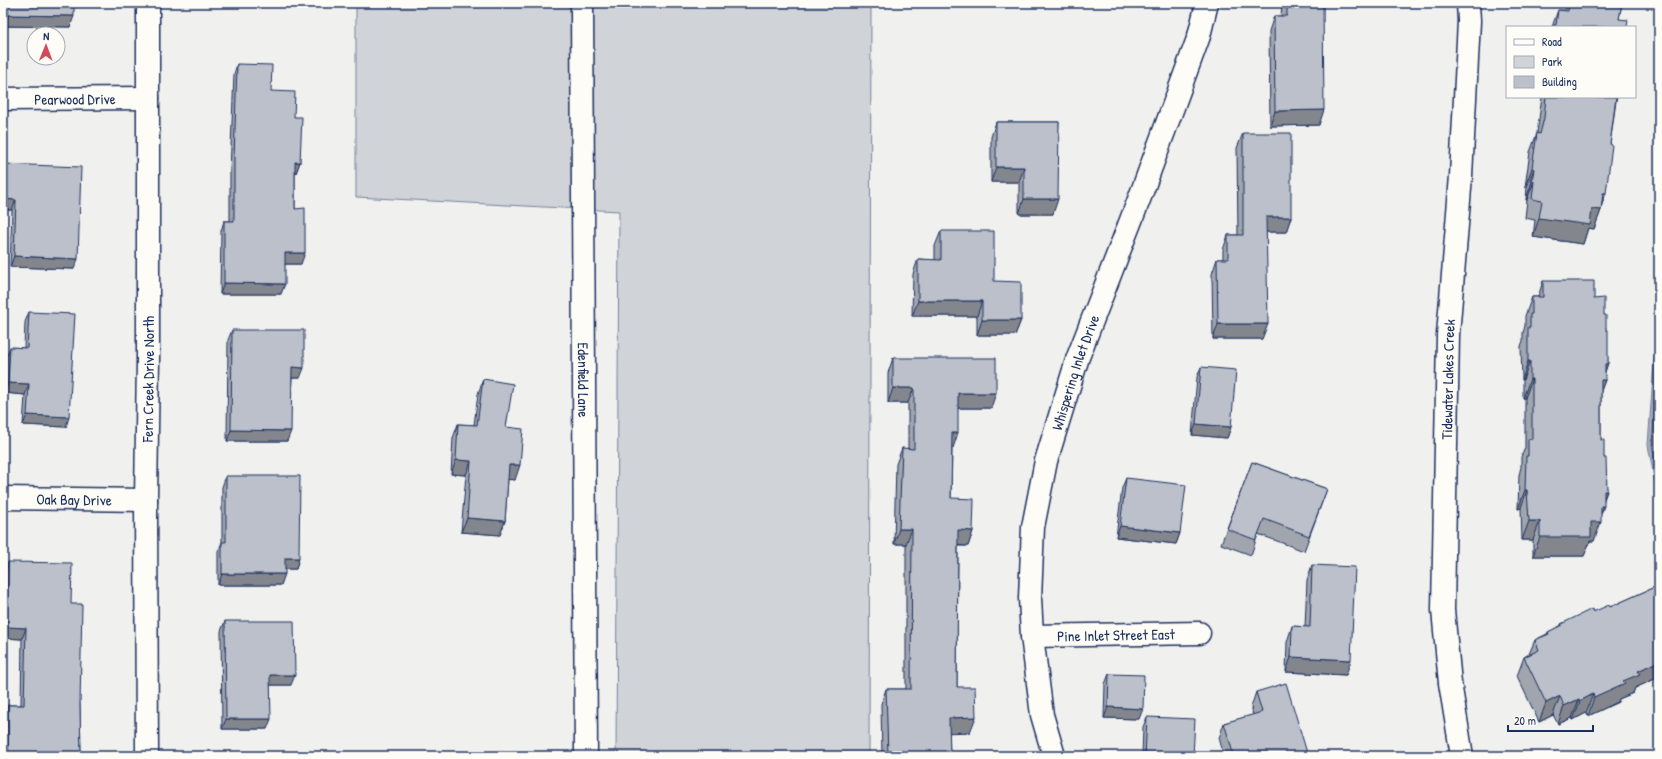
<svg xmlns="http://www.w3.org/2000/svg" width="1662" height="759" viewBox="0 0 1662 759" font-family="'Patrick Hand',sans-serif">
  <rect width="100%" height="100%" fill="#f0f0ee"/>
  <filter id="ink" filterUnits="userSpaceOnUse"><feTurbulence type="fractalNoise" baseFrequency=".025" numOctaves="2"/><feDisplacementMap in="SourceGraphic" scale="8" xChannelSelector="R" yChannelSelector="G"/><feConvolveMatrix kernelMatrix="1 2 1 2 8 2 1 2 1" color-interpolation-filters="sRGB"/></filter>
  <g filter="url(#ink)">
    <!-- green -->
    <path fill="#d0d3d8" stroke="#76819b" d="M 356,3 L 871,3 L 869,756 L 616,756 L 619,211 L 356,197 Z"/>
    <!-- water -->
    <path fill="#a7adbd" stroke="#6f7b97" d="M 1659,293 L 1659,504 L 1648,445 Z"/>
    <g fill="none" stroke-linecap="round" stroke-linejoin="round">
      <!-- shore -->
      <path stroke="#536184" stroke-width="1" d="M 1659,350 L 1652,445 L 1659,481"/>
      <defs>
        <g id="street">
          <path id="s1" d="M 582,3 L 586,756"/>
          <path id="s2" d="M 3,99 L 148,98"/>
          <path id="s3" d="M 3,498 L 146,500"/>
          <path id="s4" d="M 1032,636 L 1199,633"/>
          <path id="s5" d="M 147,756 L 146,500 L 148,359 L 148,3"/>
          <path id="s6" d="M 1054,756 L 1042,715 L 1032,636 L 1030,598 L 1033,527 L 1046,461 L 1078,357 L 1140,197 L 1199,36 L 1207,3"/>
          <path id="s7" d="M 1462,756 L 1450,683 L 1443,610 L 1448,335 L 1461,176 L 1469,21 L 1468,3"/>
        </g>
      </defs>
      <!-- street casing -->
      <use href="#street" stroke="#1b2f5e" stroke-width="25"/>
      <!-- street -->
      <use href="#street" stroke="#fdfcf7" stroke-width="22"/>
    </g>
    <!-- wall -->
    <g fill="#a1a5ae" stroke="#1b2f5e">
      <path d="M 4,3 L 74,3 L 70,27 L 4,26 Z"/>
      <path d="M 1282,3 L 1323,3 L 1319,125 L 1270,126 L 1269,31 L 1274,16 L 1281,16 Z"/>
      <path d="M 1568,3 L 1622,3 L 1619,19 L 1627,27 L 1552,27 L 1558,10 L 1565,10 Z"/>
      <path d="M 237,64 L 271,91 L 294,117 L 300,162 L 296,173 L 295,173 L 295,209 L 301,264 L 285,264 L 281,294 L 220,294 L 221,231 L 224,221 L 230,221 L 230,171 L 234,74 Z"/>
      <path d="M 1542,97 L 1617,97 L 1616,101 L 1601,210 L 1594,229 L 1588,228 L 1583,244 L 1533,237 L 1535,220 L 1525,218 L 1527,200 L 1526,200 L 1527,187 L 1525,187 L 1530,152 L 1537,133 Z"/>
      <path d="M 996,122 L 1059,122 L 1053,214 L 1019,214 L 1019,182 L 991,182 L 991,137 Z"/>
      <path d="M 1243,133 L 1291,217 L 1286,232 L 1266,232 L 1262,339 L 1213,339 L 1212,274 L 1217,259 L 1223,259 L 1223,250 L 1228,235 L 1238,235 L 1237,148 Z"/>
      <path d="M 3,164 L 74,269 L 10,267 L 12,210 L 3,210 Z"/>
      <path d="M 941,231 L 994,281 L 1021,320 L 1015,335 L 977,335 L 977,316 L 912,316 L 913,274 L 918,259 L 935,260 L 935,246 Z"/>
      <path d="M 1543,281 L 1594,299 L 1604,315 L 1606,330 L 1608,363 L 1605,372 L 1605,380 L 1601,390 L 1601,440 L 1604,458 L 1607,491 L 1604,500 L 1594,541 L 1590,541 L 1584,556 L 1533,556 L 1533,540 L 1522,540 L 1521,508 L 1518,509 L 1519,475 L 1521,467 L 1521,457 L 1525,448 L 1525,398 L 1523,398 L 1523,380 L 1522,380 L 1521,346 L 1523,341 L 1523,333 L 1525,326 L 1525,316 L 1532,297 L 1538,297 Z"/>
      <path d="M 29,312 L 66,427 L 23,425 L 25,395 L 4,393 L 6,357 L 10,347 L 24,348 L 25,322 Z"/>
      <path d="M 232,330 L 300,378 L 292,378 L 287,441 L 227,441 L 228,340 Z"/>
      <path d="M 893,358 L 991,408 L 958,408 L 952,448 L 951,498 L 973,531 L 968,546 L 958,546 L 957,687 L 970,732 L 949,732 L 950,756 L 882,756 L 881,704 L 886,689 L 906,689 L 906,544 L 894,544 L 896,464 L 902,448 L 908,449 L 908,403 L 888,403 L 888,373 Z"/>
      <path d="M 1201,367 L 1231,427 L 1227,438 L 1192,435 L 1197,377 Z"/>
      <path d="M 483,379 L 506,427 L 515,480 L 508,479 L 505,521 L 500,535 L 461,532 L 466,475 L 451,474 L 453,438 L 458,424 L 474,425 L 478,394 Z"/>
      <path d="M 1252,462 L 1327,489 L 1304,551 L 1258,534 L 1251,555 L 1221,544 Z"/>
      <path d="M 226,476 L 299,558 L 296,569 L 285,569 L 281,585 L 218,585 L 218,552 L 222,542 L 222,487 Z"/>
      <path d="M 1126,478 L 1180,533 L 1176,544 L 1116,537 L 1122,488 Z"/>
      <path d="M 8,562 L 71,604 L 80,705 L 81,756 L 4,756 L 4,715 L 8,705 L 21,705 L 22,639 L 3,638 L 5,573 Z"/>
      <path d="M 1312,565 L 1346,675 L 1286,672 L 1287,642 L 1292,626 L 1305,627 L 1307,580 Z"/>
      <path d="M 1659,585 L 1659,677 L 1635,688 L 1633,693 L 1619,699 L 1618,702 L 1588,716 L 1586,713 L 1573,720 L 1572,718 L 1558,724 L 1553,715 L 1539,722 L 1517,676 L 1524,657 L 1529,654 L 1535,640 L 1547,634 L 1548,632 L 1561,626 L 1561,624 L 1593,612 L 1610,607 Z"/>
      <path d="M 225,621 L 291,685 L 270,685 L 267,729 L 222,729 L 221,631 Z"/>
      <path d="M 1109,674 L 1139,719 L 1104,718 L 1105,684 Z"/>
      <path d="M 1256,692 L 1308,756 L 1224,756 L 1219,738 L 1224,723 L 1253,715 L 1251,707 Z"/>
      <path d="M 1147,717 L 1193,756 L 1142,756 L 1143,727 Z"/>
    </g>
    <!-- shaded-wall -->
    <g fill="#83868d" stroke="#1b2f5e">
      <path d="M 8,15 L 74,16 L 70,27 L 4,26 Z"/>
      <path d="M 1324,110 L 1319,125 L 1270,126 L 1275,111 Z"/>
      <path d="M 295,162 L 300,162 L 296,173 L 292,173 Z"/>
      <path d="M 996,167 L 1024,167 L 1019,182 L 991,182 Z"/>
      <path d="M 1532,168 L 1534,169 L 1527,187 L 1525,187 Z"/>
      <path d="M 1532,181 L 1534,181 L 1527,200 L 1526,200 Z"/>
      <path d="M 1603,193 L 1606,193 L 1600,210 L 1601,210 L 1594,229 L 1588,228 L 1583,244 L 1533,237 L 1539,218 L 1592,209 Z"/>
      <path d="M 3,199 L 16,200 L 12,210 L 3,210 Z"/>
      <path d="M 1024,199 L 1058,199 L 1053,214 L 1019,214 Z"/>
      <path d="M 1266,217 L 1291,217 L 1286,232 L 1261,232 Z"/>
      <path d="M 285,253 L 305,253 L 301,264 L 281,264 Z"/>
      <path d="M 14,256 L 78,259 L 74,269 L 10,267 Z"/>
      <path d="M 224,283 L 285,284 L 281,294 L 220,294 Z"/>
      <path d="M 918,301 L 982,301 L 977,316 L 912,316 Z"/>
      <path d="M 982,320 L 1021,320 L 1015,335 L 977,335 Z"/>
      <path d="M 1218,324 L 1268,324 L 1262,339 L 1213,339 Z"/>
      <path d="M 1528,361 L 1530,361 L 1523,380 L 1522,380 Z"/>
      <path d="M 1608,363 L 1602,380 L 1605,380 L 1598,399 L 1594,399 L 1605,364 Z"/>
      <path d="M 292,367 L 304,368 L 300,378 L 288,378 Z"/>
      <path d="M 1530,379 L 1532,379 L 1525,398 L 1523,398 Z"/>
      <path d="M 8,383 L 29,384 L 25,395 L 4,393 Z"/>
      <path d="M 893,388 L 914,388 L 908,403 L 888,403 Z"/>
      <path d="M 958,393 L 996,393 L 991,408 L 952,408 Z"/>
      <path d="M 27,415 L 69,417 L 66,427 L 23,425 Z"/>
      <path d="M 1196,424 L 1231,427 L 1227,438 L 1192,435 Z"/>
      <path d="M 231,430 L 291,431 L 287,441 L 227,441 Z"/>
      <path d="M 952,433 L 958,433 L 953,448 L 947,449 Z"/>
      <path d="M 456,460 L 471,461 L 466,475 L 451,474 Z"/>
      <path d="M 509,465 L 520,465 L 515,480 L 504,479 Z"/>
      <path d="M 1525,490 L 1527,490 L 1521,508 L 1518,509 Z"/>
      <path d="M 1604,491 L 1607,491 L 1601,506 L 1604,506 L 1598,522 L 1601,522 L 1594,541 L 1590,541 L 1584,556 L 1533,556 L 1540,537 L 1591,522 Z"/>
      <path d="M 467,518 L 505,521 L 500,535 L 461,532 Z"/>
      <path d="M 1529,521 L 1540,521 L 1533,540 L 1522,540 Z"/>
      <path d="M 1120,526 L 1180,533 L 1176,544 L 1116,537 Z"/>
      <path d="M 899,529 L 912,529 L 906,544 L 894,544 Z"/>
      <path d="M 958,530 L 973,531 L 968,546 L 953,545 Z"/>
      <path d="M 285,558 L 299,558 L 296,569 L 281,569 Z"/>
      <path d="M 222,574 L 285,574 L 281,585 L 218,585 Z"/>
      <path d="M 7,627 L 26,628 L 22,639 L 3,638 Z"/>
      <path d="M 1291,657 L 1351,660 L 1346,675 L 1286,672 Z"/>
      <path d="M 1659,661 L 1659,677 L 1635,688 L 1633,693 L 1619,699 L 1618,702 L 1588,716 L 1594,697 L 1638,671 Z"/>
      <path d="M 270,675 L 295,675 L 291,685 L 267,685 Z"/>
      <path d="M 1593,694 L 1586,713 L 1573,720 L 1580,701 Z"/>
      <path d="M 1560,696 L 1553,715 L 1539,722 L 1546,703 Z"/>
      <path d="M 1579,699 L 1572,718 L 1558,724 L 1564,706 Z"/>
      <path d="M 1108,707 L 1143,709 L 1139,719 L 1104,718 Z"/>
      <path d="M 976,717 L 970,732 L 943,733 L 949,718 Z"/>
      <path d="M 226,719 L 271,719 L 267,729 L 222,729 Z"/>
    </g>
    <!-- building -->
    <g fill="#bbc0ca" stroke="#1b2f5e">
      <path d="M 8,3 L 74,3 L 74,16 L 8,15 Z"/>
      <path d="M 1287,3 L 1323,3 L 1324,110 L 1275,111 L 1274,16 L 1287,16 Z"/>
      <path d="M 1569,3 L 1622,3 L 1619,19 L 1628,20 L 1627,27 L 1554,27 L 1554,25 L 1556,25 L 1558,10 L 1568,11 Z"/>
      <path d="M 237,64 L 272,65 L 271,91 L 295,92 L 294,117 L 302,117 L 300,162 L 295,162 L 295,209 L 305,208 L 305,253 L 285,253 L 285,284 L 224,283 L 224,221 L 234,221 L 234,160 Z"/>
      <path d="M 1546,97 L 1616,97 L 1610,144 L 1612,145 L 1606,193 L 1603,193 L 1601,210 L 1592,209 L 1590,225 L 1539,218 L 1542,201 L 1532,199 L 1534,181 L 1532,181 L 1534,169 L 1532,168 L 1537,133 L 1540,134 L 1544,118 Z"/>
      <path d="M 996,122 L 1059,122 L 1058,199 L 1024,199 L 1024,167 L 996,167 Z"/>
      <path d="M 1243,133 L 1291,133 L 1291,217 L 1266,217 L 1268,324 L 1218,324 L 1217,259 L 1228,259 L 1228,235 L 1243,235 Z"/>
      <path d="M 3,164 L 81,167 L 78,259 L 14,256 L 16,200 L 3,199 Z"/>
      <path d="M 941,231 L 994,231 L 994,281 L 1021,282 L 1021,320 L 982,320 L 982,301 L 918,301 L 918,259 L 941,260 Z"/>
      <path d="M 1543,281 L 1594,281 L 1594,299 L 1604,298 L 1604,315 L 1606,315 L 1606,330 L 1608,330 L 1608,363 L 1605,364 L 1605,380 L 1601,380 L 1601,440 L 1604,440 L 1604,458 L 1606,458 L 1607,491 L 1604,491 L 1604,506 L 1601,506 L 1601,522 L 1591,522 L 1591,537 L 1540,537 L 1540,521 L 1529,521 L 1527,490 L 1525,490 L 1526,456 L 1528,456 L 1528,439 L 1532,439 L 1532,379 L 1530,379 L 1530,361 L 1528,361 L 1528,327 L 1530,327 L 1530,314 L 1532,314 L 1532,297 L 1543,297 Z"/>
      <path d="M 29,312 L 75,314 L 69,417 L 27,415 L 29,384 L 8,383 L 10,347 L 27,348 Z"/>
      <path d="M 232,330 L 304,330 L 304,368 L 292,367 L 291,431 L 231,430 Z"/>
      <path d="M 893,358 L 996,358 L 996,393 L 958,393 L 958,433 L 952,433 L 951,498 L 974,499 L 973,531 L 958,530 L 957,687 L 975,687 L 976,717 L 949,718 L 950,756 L 914,756 L 914,755 L 888,756 L 886,689 L 911,689 L 912,529 L 899,529 L 902,448 L 914,449 L 914,388 L 893,388 Z"/>
      <path d="M 1201,367 L 1236,370 L 1231,427 L 1196,424 Z"/>
      <path d="M 483,379 L 513,384 L 506,427 L 523,429 L 520,465 L 509,465 L 505,521 L 467,518 L 471,461 L 456,460 L 458,424 L 477,425 Z"/>
      <path d="M 1252,462 L 1327,489 L 1309,536 L 1264,519 L 1256,540 L 1227,529 Z"/>
      <path d="M 226,476 L 300,476 L 299,558 L 285,558 L 285,574 L 222,574 L 222,542 L 226,542 Z"/>
      <path d="M 1126,478 L 1186,485 L 1180,533 L 1120,526 Z"/>
      <path d="M 8,562 L 72,563 L 71,604 L 82,604 L 80,705 L 81,756 L 8,756 L 8,705 L 24,705 L 26,628 L 7,627 Z"/>
      <path d="M 1312,565 L 1355,567 L 1351,660 L 1291,657 L 1292,626 L 1310,627 Z"/>
      <path d="M 1659,585 L 1659,661 L 1638,671 L 1640,674 L 1623,681 L 1625,683 L 1594,697 L 1593,694 L 1580,701 L 1579,699 L 1564,706 L 1560,696 L 1546,703 L 1524,657 L 1539,650 L 1535,640 L 1549,634 L 1548,632 L 1562,625 L 1561,624 L 1592,609 L 1593,612 L 1609,605 L 1610,607 Z"/>
      <path d="M 225,621 L 294,621 L 295,675 L 270,675 L 271,719 L 226,719 Z"/>
      <path d="M 1109,674 L 1144,675 L 1143,709 L 1108,707 Z"/>
      <path d="M 1286,683 L 1308,756 L 1234,756 L 1224,723 L 1262,712 L 1256,692 Z"/>
      <path d="M 1147,717 L 1195,719 L 1193,756 L 1145,756 Z"/>
    </g>
  </g>
  <g text-anchor="middle" dominant-baseline="central" stroke-width="3" stroke-linejoin="round" paint-order="stroke">
    <!-- street labels -->
    <g font-size="15" fill="#1b2f5e" stroke="#fdfcf7">
      <text stroke="none"><textPath href="#s2" startOffset="72">Pearwood Drive</textPath></text>
      <text stroke="none"><textPath href="#s6" startOffset="392">Whispering Inlet Drive</textPath></text>
      <text stroke="none"><textPath href="#s5" startOffset="377">Fern Creek Drive North</textPath></text>
      <text stroke="none"><textPath href="#s1" startOffset="377">Edenfield Lane</textPath></text>
      <text stroke="none"><textPath href="#s7" startOffset="378">Tidewater Lakes Creek</textPath></text>
      <text stroke="none"><textPath href="#s3" startOffset="71">Oak Bay Drive</textPath></text>
      <text stroke="none"><textPath href="#s4" startOffset="84">Pine Inlet Street East</textPath></text>
    </g>
  </g>
  <!-- margin -->
  <rect width="1662" height="759" fill="none" stroke="#fdfcf7" stroke-width="16"/>
  <rect x="8" y="8" width="1646" height="743" fill="none" stroke="#1b2f5e" stroke-width="1.5" filter="url(#ink)"/>
  <!-- legend -->
  <rect x="1506" y="26" width="130" height="72" fill="#fdfcf7" stroke="#a3aaba"/>
  <rect x="1514" y="39" width="20" height="6" fill="#fdfcf7" stroke="#a3aaba"/>
  <text x="1542" y="46" font-size="12" fill="#1b2f5e">Road</text>
  <rect x="1514" y="56" width="20" height="12" fill="#d0d3d8" stroke="#a3aaba"/>
  <text x="1542" y="66" font-size="12" fill="#1b2f5e">Park</text>
  <rect x="1514" y="76" width="20" height="12" fill="#bbc0ca" stroke="#a3aaba"/>
  <text x="1542" y="86" font-size="12" fill="#1b2f5e">Building</text>
  <!-- north arrow -->
  <g transform="translate(46 46) rotate(1)"><circle r="19" fill="#fdfcf7" stroke="#a3aaba"/>
  <path d="M0-3L7 15L0 10L-7 15Z" fill="#d1495b"/>
  <text y="-6" font-size="11" font-weight="bold" text-anchor="middle" fill="#1b2f5e">N</text>
  </g>
  <!-- scale -->
  <path d="M1508 725v6h85v-6" fill="none" stroke="#1b2f5e" stroke-width="2"/>
  <text x="1514" y="725" font-size="12" fill="#1b2f5e" stroke="#fdfcf7" stroke-width="3" paint-order="stroke">20 m</text>
</svg>
